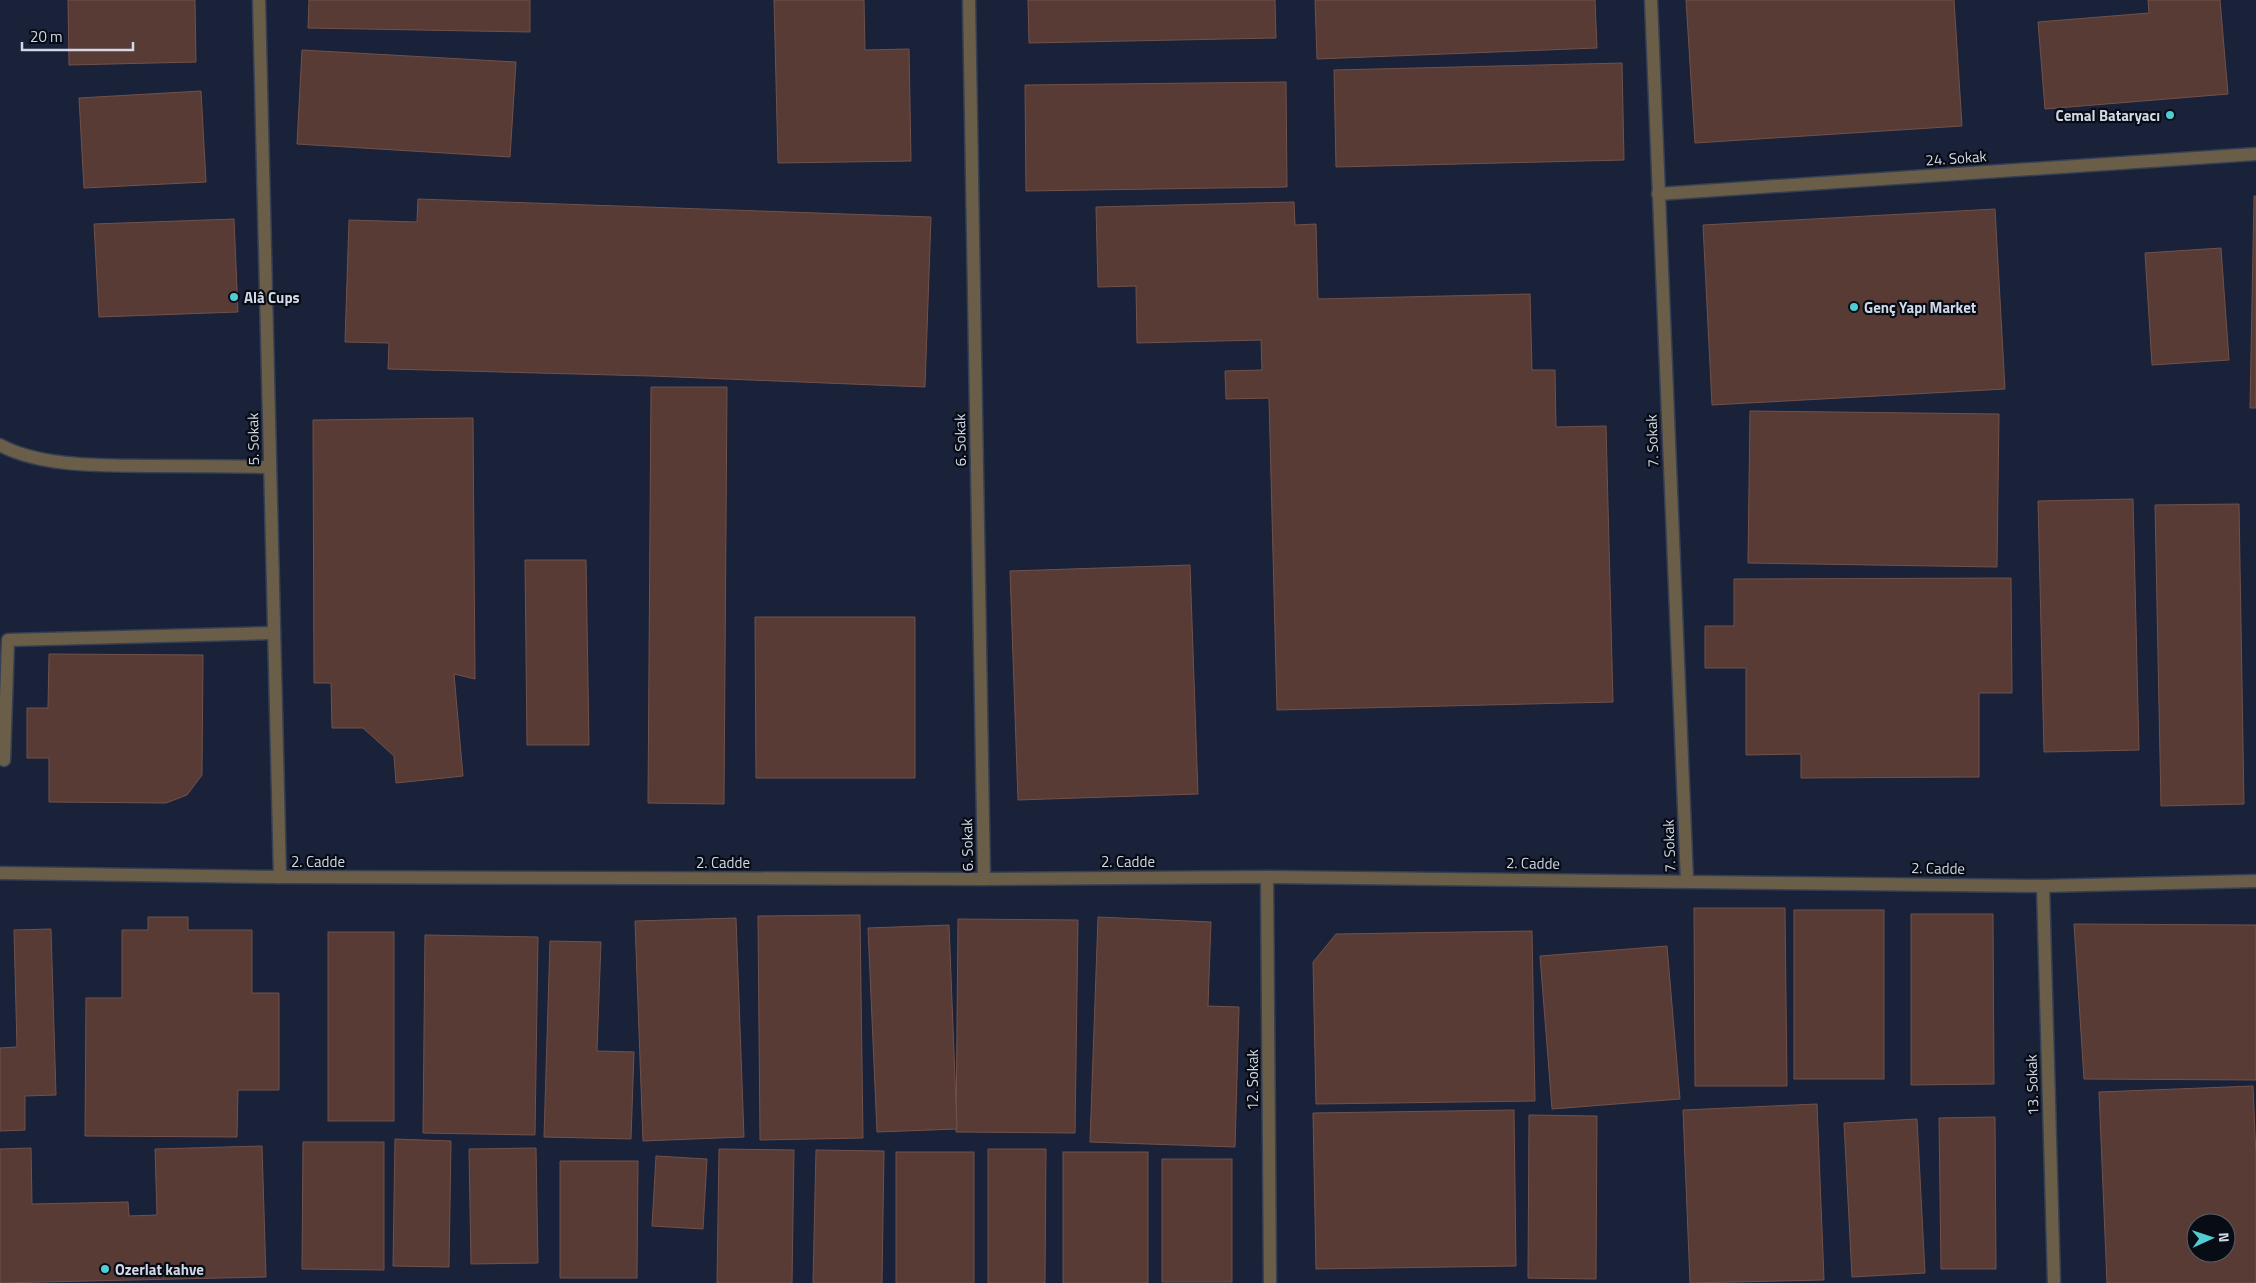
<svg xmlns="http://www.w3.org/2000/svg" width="2256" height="1283" viewBox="0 0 2256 1283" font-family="'Titillium Web',sans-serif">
  <rect width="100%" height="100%" fill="#192238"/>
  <!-- building -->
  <g fill="#593b36" stroke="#71514b" fill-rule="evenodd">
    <path d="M 68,0 L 195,0 L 196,62 L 69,65 Z"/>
    <path d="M 309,0 L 530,0 L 530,32 L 308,28 Z"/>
    <path d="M 774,0 L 864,0 L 865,50 L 909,49 L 911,161 L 778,163 Z"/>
    <path d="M 1028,0 L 1275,0 L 1276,38 L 1029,43 Z"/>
    <path d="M 1315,0 L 1595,0 L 1597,48 L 1317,59 Z"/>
    <path d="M 1686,0 L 1954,0 L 1962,126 L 1695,143 Z"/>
    <path d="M 2148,0 L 2220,0 L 2228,94 L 2045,109 L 2038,22 L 2149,13 Z"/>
    <path d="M 302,50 L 516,62 L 510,157 L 297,144 Z"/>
    <path d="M 1622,63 L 1624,160 L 1336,167 L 1334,70 Z"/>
    <path d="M 1286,82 L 1287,187 L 1026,191 L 1025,85 Z"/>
    <path d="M 201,91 L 206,182 L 84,188 L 79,98 Z"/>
    <path d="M 2254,196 L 2256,196 L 2256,408 L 2250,408 Z"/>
    <path d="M 418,199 L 931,217 L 925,387 L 651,376 L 388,369 L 389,343 L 345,342 L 349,220 L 417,222 Z"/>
    <path d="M 1294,202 L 1295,225 L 1316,224 L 1318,299 L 1530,294 L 1532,370 L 1555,370 L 1556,427 L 1606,426 L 1613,702 L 1277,710 L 1269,398 L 1226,399 L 1225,371 L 1262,370 L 1261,340 L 1137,343 L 1136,286 L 1098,287 L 1096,207 Z"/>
    <path d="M 1995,209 L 2005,389 L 1712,405 L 1703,225 Z"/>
    <path d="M 234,219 L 238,312 L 99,317 L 94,224 Z"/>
    <path d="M 2221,248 L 2229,360 L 2152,365 L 2145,253 Z"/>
    <path d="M 651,387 L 727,387 L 724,804 L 648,803 Z"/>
    <path d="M 1750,411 L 1999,414 L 1997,567 L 1748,563 Z"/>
    <path d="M 473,418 L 475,679 L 454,674 L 463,776 L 396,783 L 394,756 L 363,728 L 332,728 L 331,683 L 314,683 L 313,420 Z"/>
    <path d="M 2133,499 L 2139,750 L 2044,752 L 2038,501 Z"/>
    <path d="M 2239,504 L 2244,804 L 2161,806 L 2155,505 Z"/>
    <path d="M 525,560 L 586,560 L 589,745 L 527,745 Z"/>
    <path d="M 1190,565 L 1198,794 L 1018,800 L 1010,571 Z"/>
    <path d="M 2011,578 L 2012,693 L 1979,693 L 1979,777 L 1801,778 L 1801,754 L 1746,755 L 1746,668 L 1705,668 L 1705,626 L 1734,626 L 1734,579 Z"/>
    <path d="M 755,617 L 915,617 L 915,778 L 756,778 Z"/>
    <path d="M 49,654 L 203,655 L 202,775 L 187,795 L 166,803 L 49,802 L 49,758 L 27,758 L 27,708 L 48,708 Z"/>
    <path d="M 1694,908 L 1785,908 L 1787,1086 L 1695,1086 Z"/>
    <rect x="1794" y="910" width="90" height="169"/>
    <path d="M 1911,914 L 1993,914 L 1994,1084 L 1911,1085 Z"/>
    <path d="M 860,915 L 863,1138 L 760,1140 L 758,916 Z"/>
    <path d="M 148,917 L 188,917 L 188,930 L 252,930 L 252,993 L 279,993 L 279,1090 L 238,1090 L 237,1137 L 85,1136 L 86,998 L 122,998 L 122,930 L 148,930 Z"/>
    <path d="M 1098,917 L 1211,922 L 1208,1006 L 1239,1007 L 1235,1147 L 1090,1142 Z"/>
    <path d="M 736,918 L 744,1137 L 643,1141 L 635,921 Z"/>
    <path d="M 958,919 L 1078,920 L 1075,1133 L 956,1132 Z"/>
    <path d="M 2074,924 L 2256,925 L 2256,1080 L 2084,1079 Z"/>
    <path d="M 949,925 L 957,1129 L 877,1132 L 868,928 Z"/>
    <path d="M 51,929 L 56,1095 L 25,1096 L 25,1130 L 0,1131 L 0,1048 L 17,1047 L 14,930 Z"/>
    <path d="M 1532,931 L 1535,1101 L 1316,1104 L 1313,962 L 1336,934 Z"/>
    <rect x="328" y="932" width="66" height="189"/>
    <path d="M 425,935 L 538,937 L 535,1135 L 423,1133 Z"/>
    <path d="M 550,941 L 601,942 L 597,1051 L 634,1052 L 631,1139 L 544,1137 Z"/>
    <path d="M 1667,946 L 1680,1099 L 1552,1109 L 1540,956 Z"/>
    <path d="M 2253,1086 L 2256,1157 L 2256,1283 L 2107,1283 L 2099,1092 ZM 2196,1223 L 2226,1223 L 2226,1253 L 2196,1253 Z"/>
    <path d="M 1817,1104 L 1824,1280 L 1690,1283 L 1683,1110 Z"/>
    <path d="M 1514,1110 L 1516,1266 L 1316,1269 L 1313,1113 Z"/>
    <path d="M 1529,1115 L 1597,1116 L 1596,1279 L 1528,1278 Z"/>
    <path d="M 1995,1117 L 1996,1269 L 1941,1269 L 1939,1118 Z"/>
    <path d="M 1917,1119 L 1925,1273 L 1852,1277 L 1844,1123 Z"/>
    <path d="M 395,1139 L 451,1141 L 449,1267 L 393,1266 Z"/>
    <path d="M 303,1142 L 384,1142 L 384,1270 L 302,1269 Z"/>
    <path d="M 262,1146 L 266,1277 L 0,1283 L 0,1149 L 31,1148 L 32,1204 L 128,1202 L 129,1216 L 157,1215 L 155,1149 Z"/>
    <path d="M 536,1148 L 538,1263 L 471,1264 L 469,1149 Z"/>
    <path d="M 719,1149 L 794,1150 L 792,1283 L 717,1283 Z"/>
    <path d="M 988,1149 L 1046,1149 L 1045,1283 L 988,1283 Z"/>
    <path d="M 816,1150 L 884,1151 L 882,1283 L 813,1283 Z"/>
    <rect x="896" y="1152" width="78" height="131"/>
    <rect x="1063" y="1152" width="85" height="131"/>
    <path d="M 656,1156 L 707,1159 L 703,1229 L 652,1226 Z"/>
    <rect x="1162" y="1159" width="70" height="123"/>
    <path d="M 560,1161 L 638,1161 L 637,1278 L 560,1278 Z"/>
  </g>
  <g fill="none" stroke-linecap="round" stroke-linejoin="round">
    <defs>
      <g id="service">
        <path d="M 0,445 C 43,468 107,465 155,466 C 193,466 232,466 270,467"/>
        <path d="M 4,760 L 8,640 L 274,633"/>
      </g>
      <g id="minor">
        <path d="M 259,0 L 280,877"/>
        <path d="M 969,0 L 984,879"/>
        <path d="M 1651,0 L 1687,881"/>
        <path d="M 1658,194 L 2256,154"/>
        <path d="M 1267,877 L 1270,1283"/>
        <path d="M 2043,886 L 2054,1283"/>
      </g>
      <path id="tertiary" d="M 0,873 L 280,877 L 984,879 L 1267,877 L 2043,886 L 2256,881"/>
    </defs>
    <!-- service casing -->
    <use href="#service" stroke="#363f54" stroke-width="15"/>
    <!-- minor casing -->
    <use href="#minor" stroke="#363f54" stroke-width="15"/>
    <!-- tertiary casing -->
    <use href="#tertiary" stroke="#363f54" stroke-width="15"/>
    <!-- service -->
    <use href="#service" stroke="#6a5e49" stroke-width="12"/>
    <!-- minor -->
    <use href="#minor" stroke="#6a5e49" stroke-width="12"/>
    <!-- tertiary -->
    <use href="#tertiary" stroke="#6a5e49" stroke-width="12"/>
  </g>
  <!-- markers -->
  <g fill="#51ccd2" stroke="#080c15" stroke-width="2">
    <circle cx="2170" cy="115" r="5"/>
    <circle cx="234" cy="297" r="5"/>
    <circle cx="1854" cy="307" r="5"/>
    <circle cx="105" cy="1269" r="5"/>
  </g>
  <g text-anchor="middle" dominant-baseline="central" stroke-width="4.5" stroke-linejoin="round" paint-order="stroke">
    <!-- poi labels -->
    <g font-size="15" font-weight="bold" fill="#d1d8e7" stroke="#080c15" text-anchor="start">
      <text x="2160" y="115" text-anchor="end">Cemal Bataryacı</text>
      <text x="244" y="297">Alâ Cups</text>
      <text x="1864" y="307">Genç Yapı Market</text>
      <text x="115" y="1269">Ozerlat kahve</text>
    </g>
    <!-- street labels -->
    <g font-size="15" fill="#d1d8e7" stroke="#080c15">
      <text transform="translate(1956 158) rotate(-4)">24. Sokak</text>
      <text transform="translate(253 439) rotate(-91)">5. Sokak</text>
      <text transform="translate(960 440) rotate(-91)">6. Sokak</text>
      <text transform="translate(1652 441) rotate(-92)">7. Sokak</text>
      <text transform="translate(967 845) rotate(-91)">6. Sokak</text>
      <text transform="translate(1669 846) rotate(-92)">7. Sokak</text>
      <text x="318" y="861">2. Cadde</text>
      <text x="1128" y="861">2. Cadde</text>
      <text x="723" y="862">2. Cadde</text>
      <text transform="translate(1533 863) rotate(1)">2. Cadde</text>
      <text transform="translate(1938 868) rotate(1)">2. Cadde</text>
      <text transform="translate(1252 1080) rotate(-90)">12. Sokak</text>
      <text transform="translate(2032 1085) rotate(-92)">13. Sokak</text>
    </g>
  </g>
  <!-- north arrow -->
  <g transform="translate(2211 1238) rotate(87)"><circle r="24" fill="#080c15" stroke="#585e69"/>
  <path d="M0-4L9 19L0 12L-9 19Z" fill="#51ccd2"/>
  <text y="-8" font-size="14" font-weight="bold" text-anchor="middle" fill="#d1d8e7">N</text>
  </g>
  <!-- scale -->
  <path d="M22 42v8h111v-8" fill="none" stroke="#d1d8e7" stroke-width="2.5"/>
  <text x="30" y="42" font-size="15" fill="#d1d8e7" stroke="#080c15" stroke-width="4" paint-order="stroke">20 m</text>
</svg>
